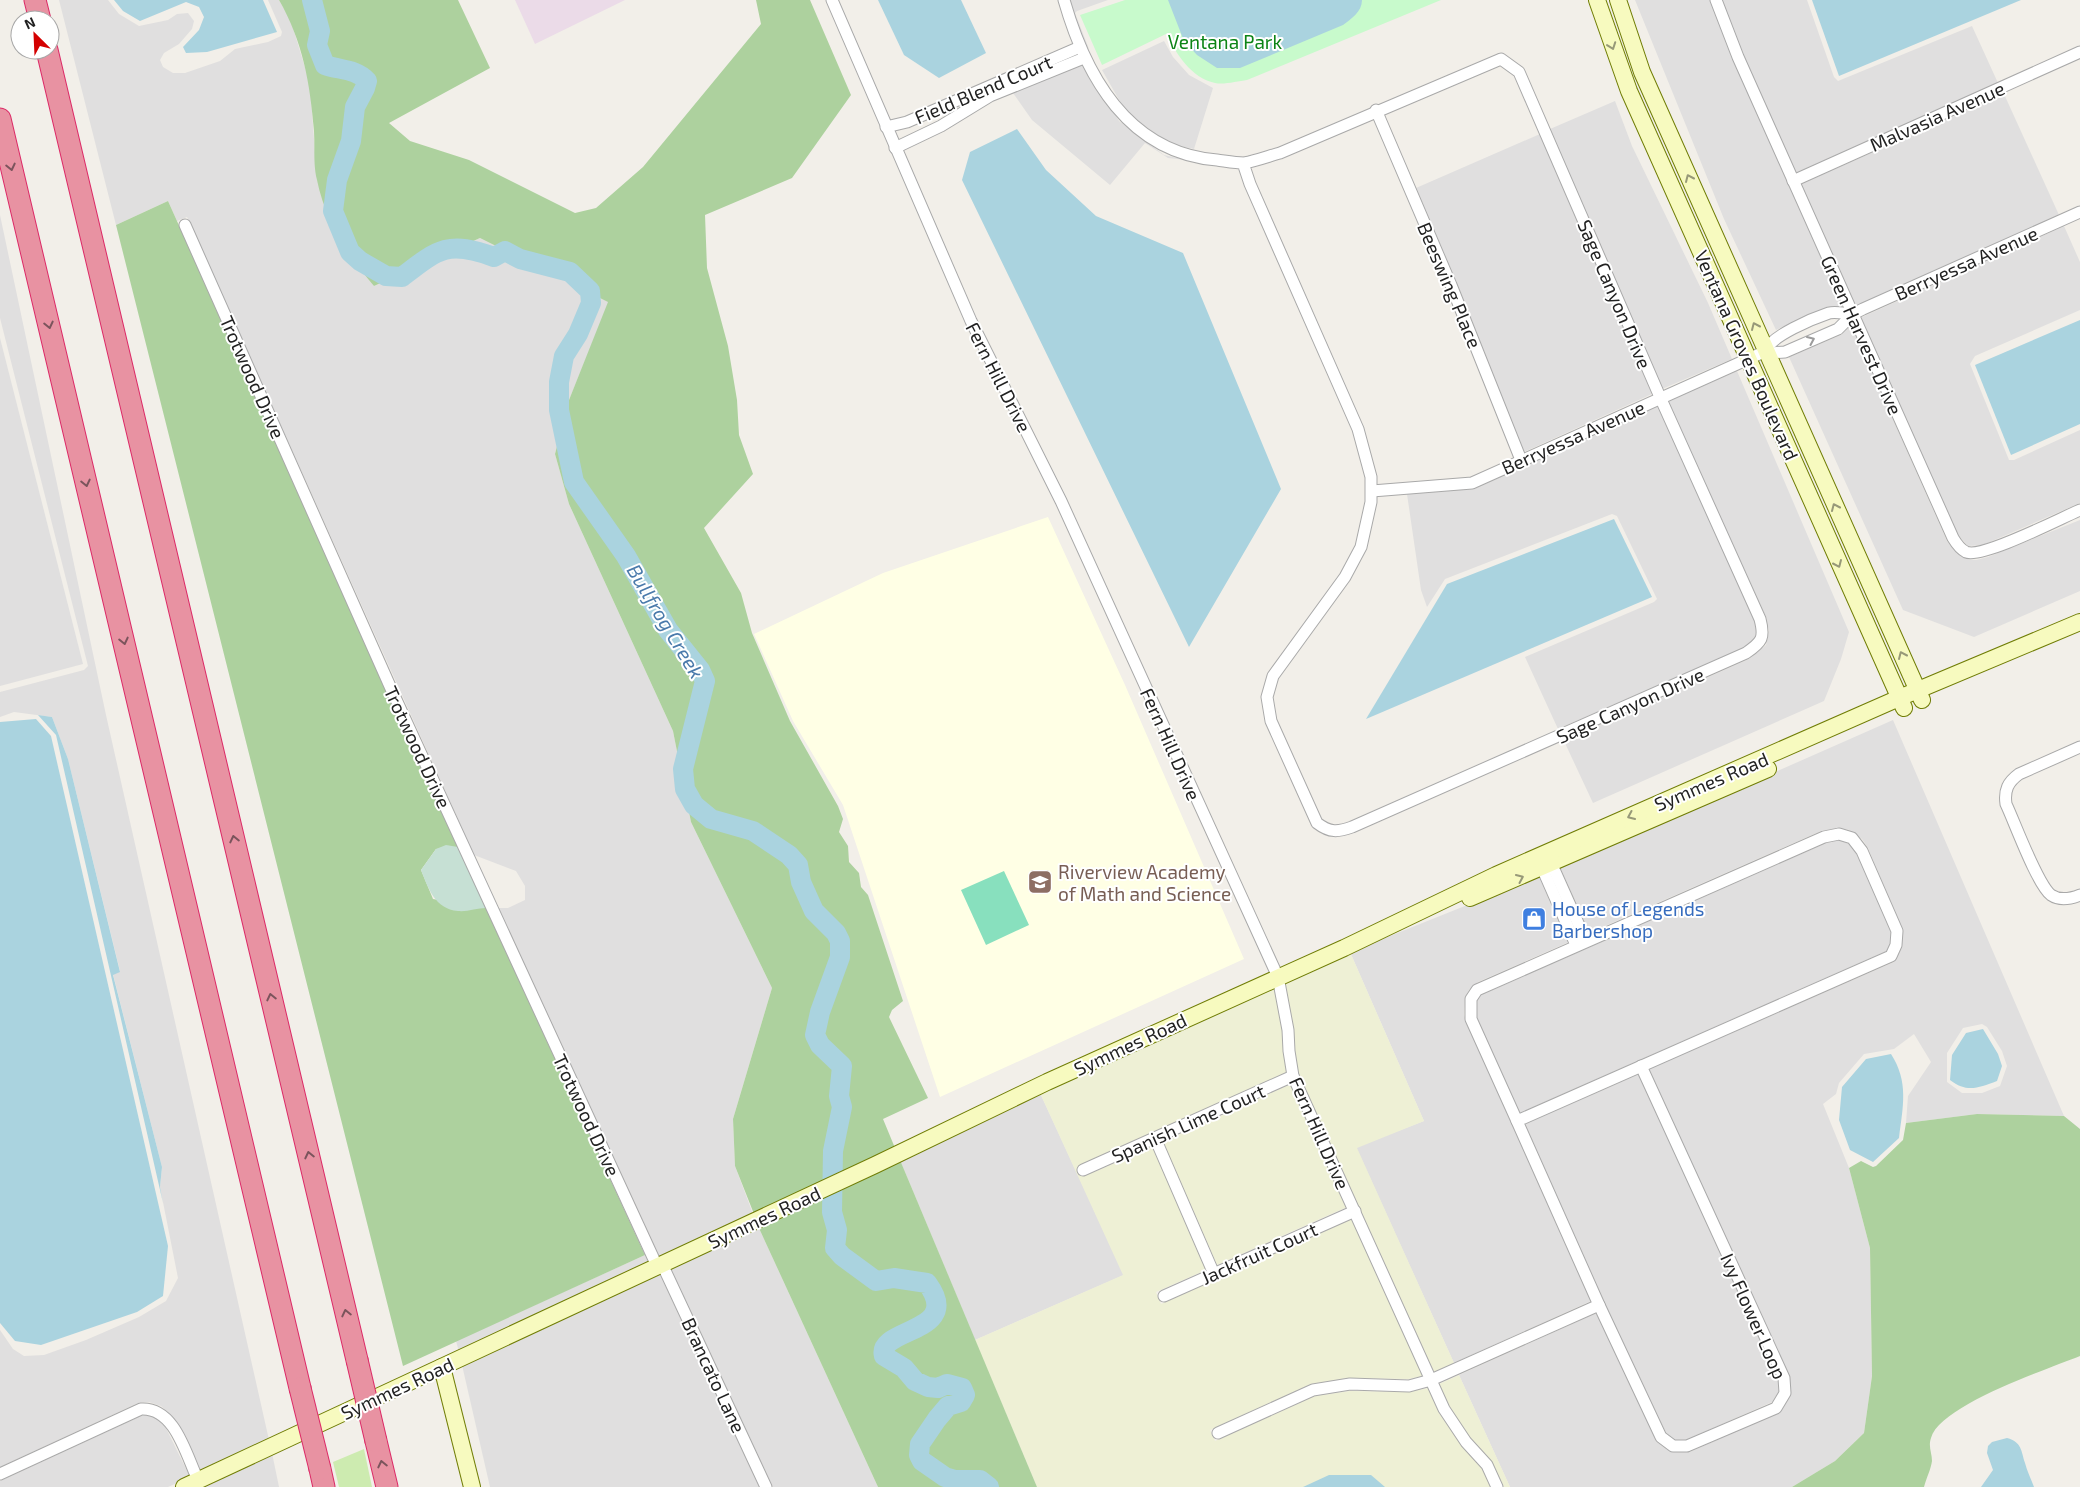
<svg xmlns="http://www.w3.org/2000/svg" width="2080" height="1487" viewBox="0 0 2080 1487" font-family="'Exo 2',sans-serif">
  <rect width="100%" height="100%" fill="#f2efe9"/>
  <!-- residential -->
  <g fill="#e0dfdf" fill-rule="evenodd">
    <path d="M 59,0 L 108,0 L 119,14 L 139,26 L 168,20 L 177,14 L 188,13 L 194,21 L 192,29 L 179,44 L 164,53 L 160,60 L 163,67 L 173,73 L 185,73 L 220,61 L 235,49 L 268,42 L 281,36 L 282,32 L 268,0 L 279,0 L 291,21 L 310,84 L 317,180 L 374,286 L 480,238 L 609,302 L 569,400 L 555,454 L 569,504 L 673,731 L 691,822 L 772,988 L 733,1119 L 735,1166 L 753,1214 L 659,1258 L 498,908 L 508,908 L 525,900 L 525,886 L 516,871 L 474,855 L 187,217 L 177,221 L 168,201 L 116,225 Z"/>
    <path d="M 1070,0 L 1108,0 L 1077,11 L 1075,13 L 1089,49 L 1079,36 Z"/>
    <path d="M 1635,0 L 1710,0 L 1733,59 L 1843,307 L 1828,307 L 1776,330 L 1724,219 Z"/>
    <path d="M 1722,0 L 1807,0 L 1834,77 L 1838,81 L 1972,26 L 1998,83 L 1796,173 L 1743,55 Z"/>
    <path d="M 1164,41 L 1173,57 L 1189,75 L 1213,88 L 1194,149 L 1169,144 L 1126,112 L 1102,70 Z"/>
    <path d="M 1085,64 L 1119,121 L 1164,155 L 1186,160 L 1168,158 L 1145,143 L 1110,185 L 1032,120 L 1013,93 Z"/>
    <path d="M 2004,94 L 2059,215 L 1855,306 L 1801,184 Z"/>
    <path d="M 1615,101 L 1632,146 L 1708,303 L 1732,359 L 1662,389 L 1550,129 Z"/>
    <path d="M 1540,134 L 1652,394 L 1524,452 L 1457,283 L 1416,188 Z"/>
    <path d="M 0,215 L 106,715 L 269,1440 L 200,1472 L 171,1415 L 161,1406 L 149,1402 L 138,1403 L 0,1467 L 0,1330 L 13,1349 L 24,1356 L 44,1355 L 86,1340 L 139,1317 L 166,1301 L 178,1278 L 160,1187 L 162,1167 L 113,974 L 120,971 L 68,759 L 52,717 L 14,712 L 0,717 L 0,692 L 84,670 L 88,666 L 0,318 Z"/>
    <path d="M 2064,226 L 2080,262 L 2080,310 L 1975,356 L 1970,364 L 2009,460 L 2014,460 L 2080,430 L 2080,503 L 1983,545 L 1968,546 L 1958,535 L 1860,318 Z"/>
    <path d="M 1851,325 L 1947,541 L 1954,550 L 1966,559 L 1976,560 L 1988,557 L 2080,520 L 2080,591 L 1974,637 L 1903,610 L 1789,357 L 1841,335 Z"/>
    <path d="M 0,338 L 83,664 L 0,686 Z"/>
    <path d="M 1737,371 L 1849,632 L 1841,659 L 1824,701 L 1593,803 L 1564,741 L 1749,659 L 1766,645 L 1769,631 L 1766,617 L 1668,401 Z"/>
    <path d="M 1658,405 L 1755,621 L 1758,631 L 1756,637 L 1744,648 L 1558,729 L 1525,657 L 1654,602 L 1657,599 L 1617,516 L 1612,514 L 1445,579 L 1427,607 L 1421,590 L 1407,494 L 1474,489 Z"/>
    <path d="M 1893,720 L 2064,1116 L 1977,1114 L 1906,1123 L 1908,1096 L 1931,1062 L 1914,1034 L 1894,1049 L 1864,1054 L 1839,1083 L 1836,1094 L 1823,1104 L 1849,1168 L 1870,1248 L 1872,1376 L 1864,1433 L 1835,1461 L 1792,1487 L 1510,1487 L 1459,1375 L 1596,1313 L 1656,1439 L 1670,1451 L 1690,1452 L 1781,1411 L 1790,1396 L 1789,1376 L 1649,1069 L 1894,962 L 1902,946 L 1902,929 L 1868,848 L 1862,839 L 1849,830 L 1839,828 L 1821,831 L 1589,933 L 1560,867 ZM 1982,1024 L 1987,1027 L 2002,1051 L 2007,1066 L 2000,1086 L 1982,1093 L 1962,1093 L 1947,1082 L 1947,1053 L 1963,1028 Z"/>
    <path d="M 1839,840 L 1849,844 L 1857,853 L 1891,932 L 1890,943 L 1887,951 L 1520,1113 L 1476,1017 L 1476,1002 L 1481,995 L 1826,843 Z"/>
    <path d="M 1540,876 L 1569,942 L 1478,982 L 1469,990 L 1465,997 L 1464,1015 L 1591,1301 L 1454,1363 L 1356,1147 L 1424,1121 L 1350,952 Z"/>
    <path d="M 1639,1074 L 1778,1380 L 1779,1391 L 1772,1402 L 1686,1440 L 1674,1440 L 1666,1433 L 1604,1302 L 1525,1124 Z"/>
    <path d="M 1040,1093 L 1124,1275 L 975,1340 L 900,1160 Z"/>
    <path d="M 758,1226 L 878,1487 L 773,1487 L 670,1267 Z"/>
    <path d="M 645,1255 L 649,1263 L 459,1352 L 456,1341 Z"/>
    <path d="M 659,1272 L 760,1487 L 490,1487 L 462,1365 Z"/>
    <path d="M 143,1415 L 149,1415 L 163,1422 L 190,1477 L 168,1487 L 0,1487 L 0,1481 Z"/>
    <path d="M 272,1453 L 279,1487 L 199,1487 Z"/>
  </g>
  <!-- industrial -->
  <path fill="#ebdbe8" d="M 515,0 L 625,0 L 535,44 Z"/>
  <!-- education -->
  <path fill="#ffffe5" d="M 1048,517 L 1125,685 L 1244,959 L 940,1097 L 843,805 L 793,721 L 754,634 L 883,573 Z"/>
  <!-- farmland -->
  <g fill="#eef0d5">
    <path d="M 1350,952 L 1424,1121 L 1357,1148 L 1454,1363 L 1434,1372 L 1299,1075 L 1294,1051 L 1294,1029 L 1284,981 Z"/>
    <path d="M 1274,986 L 1283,1030 L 1283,1052 L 1287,1072 L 1091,1160 L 1097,1171 L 1152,1146 L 1206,1270 L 1156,1292 L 1161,1304 L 1352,1219 L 1423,1376 L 1408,1379 L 1348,1378 L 1311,1384 L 1210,1430 L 1215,1441 L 1315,1396 L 1350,1391 L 1410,1392 L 1428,1388 L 1439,1413 L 1461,1445 L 1483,1468 L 1491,1487 L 1037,1487 L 975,1340 L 1123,1275 L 1040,1093 Z"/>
    <path d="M 1291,1084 L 1347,1207 L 1217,1265 L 1163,1142 Z"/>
    <path d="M 1459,1375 L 1510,1487 L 1504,1487 L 1492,1462 L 1470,1438 L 1449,1406 L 1439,1384 Z"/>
  </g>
  <!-- grass -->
  <path fill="#cdebb0" d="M 364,1449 L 372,1487 L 339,1487 L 333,1462 Z"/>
  <!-- forest -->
  <g fill="#add19e">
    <path d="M 279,0 L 458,0 L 490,68 L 389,123 L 410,141 L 469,160 L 575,213 L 596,208 L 643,167 L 761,24 L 756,0 L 810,0 L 851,95 L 792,178 L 705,215 L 707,268 L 728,346 L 737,400 L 739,435 L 753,474 L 704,528 L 741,593 L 752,633 L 790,721 L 838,806 L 843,819 L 839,832 L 848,846 L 849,862 L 859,873 L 861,887 L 868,895 L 903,1001 L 892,1010 L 889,1017 L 928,1098 L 883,1119 L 895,1148 L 754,1214 L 735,1166 L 733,1119 L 772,988 L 691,822 L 673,731 L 569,504 L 555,454 L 569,400 L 608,302 L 480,238 L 374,286 C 348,256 325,220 317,180 C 313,165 315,147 314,131 C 310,83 303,42 279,0 Z"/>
    <path d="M 168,201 L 458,847 L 436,849 L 421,870 L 433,899 L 486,908 L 645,1255 L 403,1366 L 116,225 Z"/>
    <path d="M 1977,1114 L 2064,1116 L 2080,1129 L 2080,1356 C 2048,1369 1940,1405 1931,1438 C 1928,1447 1932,1453 1932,1461 C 1931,1469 1926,1479 1924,1487 L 1792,1487 L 1835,1461 L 1864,1433 L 1872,1376 L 1870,1248 L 1849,1168 L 1861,1161 L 1873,1167 L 1876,1166 L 1903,1140 L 1906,1123 Z"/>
    <path d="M 900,1160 L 1037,1487 L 878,1487 L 758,1226 Z"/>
  </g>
  <!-- wetland -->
  <path fill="#c6e0d4" d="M 446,845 L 458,847 L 486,908 C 477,908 467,912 458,911 C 435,909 428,888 421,870 L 436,849 Z"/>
  <!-- park -->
  <path fill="#c8facc" d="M 1125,0 L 1441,0 L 1247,80 C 1238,81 1224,85 1215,83 C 1191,78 1176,53 1166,34 L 1102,65 L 1080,15 Z"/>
  <!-- pitch -->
  <path fill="#88e0be" d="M 1004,871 L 1029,925 L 986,945 L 961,890 Z"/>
  <!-- water -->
  <g fill="#aad3df">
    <path d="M 114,0 L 263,0 L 277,32 L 207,52 L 186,53 L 183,47 L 199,30 L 204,17 L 199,7 L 186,2 L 140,21 L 123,11 Z"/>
    <path d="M 878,0 L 961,0 L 986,53 L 939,78 L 904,55 Z"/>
    <path d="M 1168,0 L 1362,0 C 1362,12 1351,19 1343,25 L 1240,68 L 1217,68 L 1197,55 L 1184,41 Z"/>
    <path d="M 1812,0 L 2021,0 L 1839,76 Z"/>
    <path d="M 1017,129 L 1046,170 L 1096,216 L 1183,253 L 1281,489 L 1189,647 L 962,180 L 970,152 Z"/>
    <path d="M 2080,320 L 2080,424 L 2011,455 L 1975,365 Z"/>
    <path d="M 1614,519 L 1652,597 L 1366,719 L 1447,584 Z"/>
    <path d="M 38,715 L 52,717 L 68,759 L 120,972 L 113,975 L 162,1167 L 160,1187 L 163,1203 L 56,735 Z"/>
    <path d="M 36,719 L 51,736 L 168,1246 L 163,1296 L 137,1312 L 41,1345 L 15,1341 L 0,1323 L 0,722 Z"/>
    <path d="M 1983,1029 L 1998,1054 L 2002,1066 L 1997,1081 C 1978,1088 1967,1093 1950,1080 L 1952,1055 L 1966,1033 Z"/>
    <path d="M 1891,1054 C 1909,1082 1903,1106 1899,1138 L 1873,1162 L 1850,1150 L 1839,1120 L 1842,1087 L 1866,1059 Z"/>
    <path d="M 2007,1438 C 2022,1442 2021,1451 2025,1463 C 2027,1471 2031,1479 2034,1487 L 1981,1487 L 1993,1470 L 1987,1453 L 1988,1446 L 1992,1442 Z"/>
    <path d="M 1329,1475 L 1371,1475 L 1385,1487 L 1303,1487 Z"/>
  </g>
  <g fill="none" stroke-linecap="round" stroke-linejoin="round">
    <!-- river -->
    <path stroke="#aad3df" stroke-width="20" d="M 312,0 L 320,31 L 317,45 L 325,65 C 339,70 357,69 367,81 L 365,88 L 355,107 L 351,141 L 337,180 L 333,211 L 350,252 L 360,261 L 386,276 L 402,277 C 438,249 448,240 494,257 L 505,251 L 520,259 L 570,272 L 590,291 L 591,303 L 578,334 L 564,356 L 559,382 L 559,410 L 574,482 L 626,556 L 668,630 L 700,670 L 705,681 L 683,769 L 685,789 L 694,805 L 711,819 L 753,831 L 789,855 L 798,865 L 801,882 L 814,911 L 836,933 L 840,941 L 840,957 L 820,1012 L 815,1035 L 820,1045 L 842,1066 L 839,1096 L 842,1107 L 833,1151 L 832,1212 L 837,1230 L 835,1248 L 842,1256 L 876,1281 L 894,1278 L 927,1283 C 965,1334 876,1327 884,1356 L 904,1368 L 915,1381 L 928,1387 L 938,1388 L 947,1384 L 962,1388 L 965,1395 L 961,1402 L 948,1406 L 937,1419 L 920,1444 L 919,1455 L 922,1461 L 945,1477 L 955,1480 L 980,1480 L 989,1487"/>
    <defs>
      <g id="street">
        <path d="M 832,0 L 971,321 L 1061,501 L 1278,977 L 1288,1030 L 1289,1051 L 1293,1076 L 1444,1409 L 1466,1442 L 1487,1465 L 1497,1487"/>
        <path d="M 1064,0 C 1086,77 1129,153 1217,160 C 1225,161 1235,163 1244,163 C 1256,161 1269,156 1280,153 L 1501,59 L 1519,72 L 1660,397 L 1760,619 C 1765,638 1762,642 1746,653 L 1352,827 C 1338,832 1330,833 1317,823 L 1271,721 L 1267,697 L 1273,676 L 1345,577 L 1361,547 L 1371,502 L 1371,477 L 1358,429 L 1250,184 L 1243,163"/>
        <path d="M 1716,0 L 1738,57 L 1953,538 C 1956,543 1960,549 1966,552 C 1982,559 2061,518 2080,510"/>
        <path d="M 1376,110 L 1451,285 L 1521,460"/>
        <path d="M 886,127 L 907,122 L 1080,47"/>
        <path d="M 895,148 L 941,126 L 990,96 L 1084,58"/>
        <path d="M 1793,181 L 2080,52"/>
        <path d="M 185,225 L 393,693 L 657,1266"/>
        <path d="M 1766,351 C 1770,336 1814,318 1829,313 C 1836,311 1846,314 1853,314"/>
        <path d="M 1372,491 L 1472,483 L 1766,351 L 1771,353 L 1785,352 L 1838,329 L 1853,314 L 1863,309 L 2080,212"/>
        <path d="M 2080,747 L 2019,774 C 2008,782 2004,790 2006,804 C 2015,823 2037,884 2051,895 C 2060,901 2070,899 2080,895"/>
        <path d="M 1839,834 L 1852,838 L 1862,851 L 1897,931 L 1896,945 L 1891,956 L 1517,1121 L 1471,1019 L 1471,999 L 1477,990 L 1824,837 Z"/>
        <path d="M 1548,856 L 1586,941"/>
        <path d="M 1539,861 L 1576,945"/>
        <path d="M 1517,1121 L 1599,1305 L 1661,1437 L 1673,1446 L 1687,1446 L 1776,1408 L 1785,1393 L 1784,1378 L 1641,1066"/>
        <path d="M 1155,1138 L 1214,1274"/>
        <path d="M 1083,1170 L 1293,1076"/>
        <path d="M 662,1264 L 766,1487"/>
        <path d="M 1164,1296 L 1355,1211"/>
        <path d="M 1218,1433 L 1313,1390 L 1350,1384 L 1409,1386 L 1431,1380 L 1599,1305"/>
        <path d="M 0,1474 L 141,1409 C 175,1407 186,1455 198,1480"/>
      </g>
      <g id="secondary">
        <path d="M 1597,0 L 1629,91 L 1904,708"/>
        <path d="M 1618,0 L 1642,72 L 1922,700"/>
        <path d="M 1470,898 L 1768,769"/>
        <path d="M 442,1367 L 472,1487"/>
        <path d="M 184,1487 L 875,1165 L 1047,1082 L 1344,948 L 1496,875 L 1899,698 L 2080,622"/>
      </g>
      <g id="highway">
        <path d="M 35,0 L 40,20"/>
        <path d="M 47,50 L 357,1360"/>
        <path d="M 0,119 L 300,1388"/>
        <path d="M 376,1441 L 387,1487"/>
        <path d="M 320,1469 L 324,1487"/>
      </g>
    </defs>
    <!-- street casing -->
    <use href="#street" stroke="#a9a9a9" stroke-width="13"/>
    <!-- secondary casing -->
    <use href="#secondary" stroke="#707d05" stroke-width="18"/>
    <!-- highway casing -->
    <use href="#highway" stroke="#dc2a67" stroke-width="23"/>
    <!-- street -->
    <use href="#street" stroke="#fff" stroke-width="11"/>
    <!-- secondary -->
    <use href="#secondary" stroke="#f7fabf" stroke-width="16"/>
    <!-- highway -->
    <use href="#highway" stroke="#e892a2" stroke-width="21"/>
    <defs>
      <g id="highway-bridge">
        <path d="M 357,1360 L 376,1441"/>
        <path d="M 300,1388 L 320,1469"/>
      </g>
    </defs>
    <!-- highway-bridge casing -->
    <use href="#highway-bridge" stroke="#dc2a67" stroke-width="23" stroke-linecap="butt"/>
    <!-- highway-bridge -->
    <use href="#highway-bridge" stroke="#e892a2" stroke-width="21"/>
  </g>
  <!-- one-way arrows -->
  <defs><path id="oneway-chevron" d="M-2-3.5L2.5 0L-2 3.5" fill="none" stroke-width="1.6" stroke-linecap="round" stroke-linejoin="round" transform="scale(1.25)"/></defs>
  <g stroke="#979978">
    <use href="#oneway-chevron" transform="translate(1612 46) rotate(70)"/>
    <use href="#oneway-chevron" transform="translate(1689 178) rotate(-114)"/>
    <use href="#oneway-chevron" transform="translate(1755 326) rotate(-114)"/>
    <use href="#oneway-chevron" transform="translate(1835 507) rotate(-114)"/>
    <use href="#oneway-chevron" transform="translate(1838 564) rotate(66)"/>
    <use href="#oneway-chevron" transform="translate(1902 655) rotate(-114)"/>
    <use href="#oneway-chevron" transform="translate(1631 816) rotate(156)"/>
    <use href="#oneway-chevron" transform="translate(1520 878) rotate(-24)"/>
  </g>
  <g stroke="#7b545c">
    <use href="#oneway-chevron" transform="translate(11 167) rotate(77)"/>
    <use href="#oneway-chevron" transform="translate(49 325) rotate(77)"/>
    <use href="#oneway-chevron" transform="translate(86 483) rotate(77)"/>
    <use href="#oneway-chevron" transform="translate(124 641) rotate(77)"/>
    <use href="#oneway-chevron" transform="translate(234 839) rotate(-103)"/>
    <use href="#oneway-chevron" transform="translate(271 997) rotate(-103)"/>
    <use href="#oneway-chevron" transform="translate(309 1155) rotate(-103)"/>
    <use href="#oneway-chevron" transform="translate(346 1313) rotate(-103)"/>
    <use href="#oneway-chevron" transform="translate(382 1464) rotate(-103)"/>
  </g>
  <use stroke="#9c9c9c" href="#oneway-chevron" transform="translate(1811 340) rotate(-24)"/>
  <!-- icons -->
  <defs>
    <symbol id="school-square" viewBox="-11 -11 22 22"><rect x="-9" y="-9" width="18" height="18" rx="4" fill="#8d6e63" stroke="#fff"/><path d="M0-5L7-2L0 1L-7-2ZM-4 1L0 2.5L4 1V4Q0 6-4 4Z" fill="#fff"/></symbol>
    <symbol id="shop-square" viewBox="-11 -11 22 22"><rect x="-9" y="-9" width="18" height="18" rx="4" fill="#3f7fe0" stroke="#fff"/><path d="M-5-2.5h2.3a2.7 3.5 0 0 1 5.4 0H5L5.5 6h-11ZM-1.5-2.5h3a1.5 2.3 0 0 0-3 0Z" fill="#fff"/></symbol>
  </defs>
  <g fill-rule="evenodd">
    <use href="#school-square" x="1026" y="868" width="28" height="28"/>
    <use href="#shop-square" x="1520" y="905" width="28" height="28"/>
  </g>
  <g text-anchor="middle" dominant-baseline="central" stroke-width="4" stroke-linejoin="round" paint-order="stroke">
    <!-- park labels -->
    <g font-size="19" fill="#0c8416" stroke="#fff">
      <text x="1225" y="41">Ventana Park</text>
    </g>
    <!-- street labels -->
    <g font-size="19" fill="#222" stroke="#fff">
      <text transform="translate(983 89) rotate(-23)">Field Blend Court</text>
      <text transform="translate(1937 116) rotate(-24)">Malvasia Avenue</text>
      <text transform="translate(1966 263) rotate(-24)">Berryessa Avenue</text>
      <text transform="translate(1450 285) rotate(67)">Beeswing Place</text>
      <text transform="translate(1615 294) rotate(67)">Sage Canyon Drive</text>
      <text transform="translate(1862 335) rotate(66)">Green Harvest Drive</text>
      <text transform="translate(1747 355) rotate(66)">Ventana Groves Boulevard</text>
      <text transform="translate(253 377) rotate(66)">Trotwood Drive</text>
      <text transform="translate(999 377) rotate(63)">Fern Hill Drive</text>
      <text transform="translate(1573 437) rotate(-24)">Berryessa Avenue</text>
      <text transform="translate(1630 705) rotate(-24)">Sage Canyon Drive</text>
      <text transform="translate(1171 744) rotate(66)">Fern Hill Drive</text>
      <text transform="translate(418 747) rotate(65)">Trotwood Drive</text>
      <text transform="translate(1711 781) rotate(-23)">Symmes Road</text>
      <text transform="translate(1130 1044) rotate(-25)">Symmes Road</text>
      <text transform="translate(587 1115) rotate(65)">Trotwood Drive</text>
      <text transform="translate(1188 1123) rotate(-24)">Spanish Lime Court</text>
      <text transform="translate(1320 1133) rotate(66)">Fern Hill Drive</text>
      <text transform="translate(764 1217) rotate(-25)">Symmes Road</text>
      <text transform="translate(1259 1253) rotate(-24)">Jackfruit Court</text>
      <text transform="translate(1754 1316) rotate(66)">Ivy Flower Loop</text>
      <text transform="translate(714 1375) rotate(65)">Brancato Lane</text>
      <text transform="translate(397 1388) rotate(-25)">Symmes Road</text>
    </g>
    <!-- education labels -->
    <g font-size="19" fill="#785e54" stroke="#fff" text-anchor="start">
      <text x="1058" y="871">Riverview Academy<tspan x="1058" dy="22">of Math and Science</tspan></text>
    </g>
    <!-- shop labels -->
    <g font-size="19" fill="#366cbe" stroke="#fff" text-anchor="start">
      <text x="1552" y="908">House of Legends<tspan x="1552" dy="22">Barbershop</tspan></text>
    </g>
    <!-- water labels -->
    <g font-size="20" font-style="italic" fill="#4a7aab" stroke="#fff">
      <text transform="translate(666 621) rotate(59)">Bullfrog Creek</text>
    </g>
  </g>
  <!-- north arrow -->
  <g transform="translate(35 35) rotate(336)"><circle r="24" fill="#ffffff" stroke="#a7a7a7"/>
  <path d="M0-4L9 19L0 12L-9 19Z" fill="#d40000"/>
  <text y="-8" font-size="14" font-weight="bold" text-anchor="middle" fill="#222222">N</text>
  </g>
</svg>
